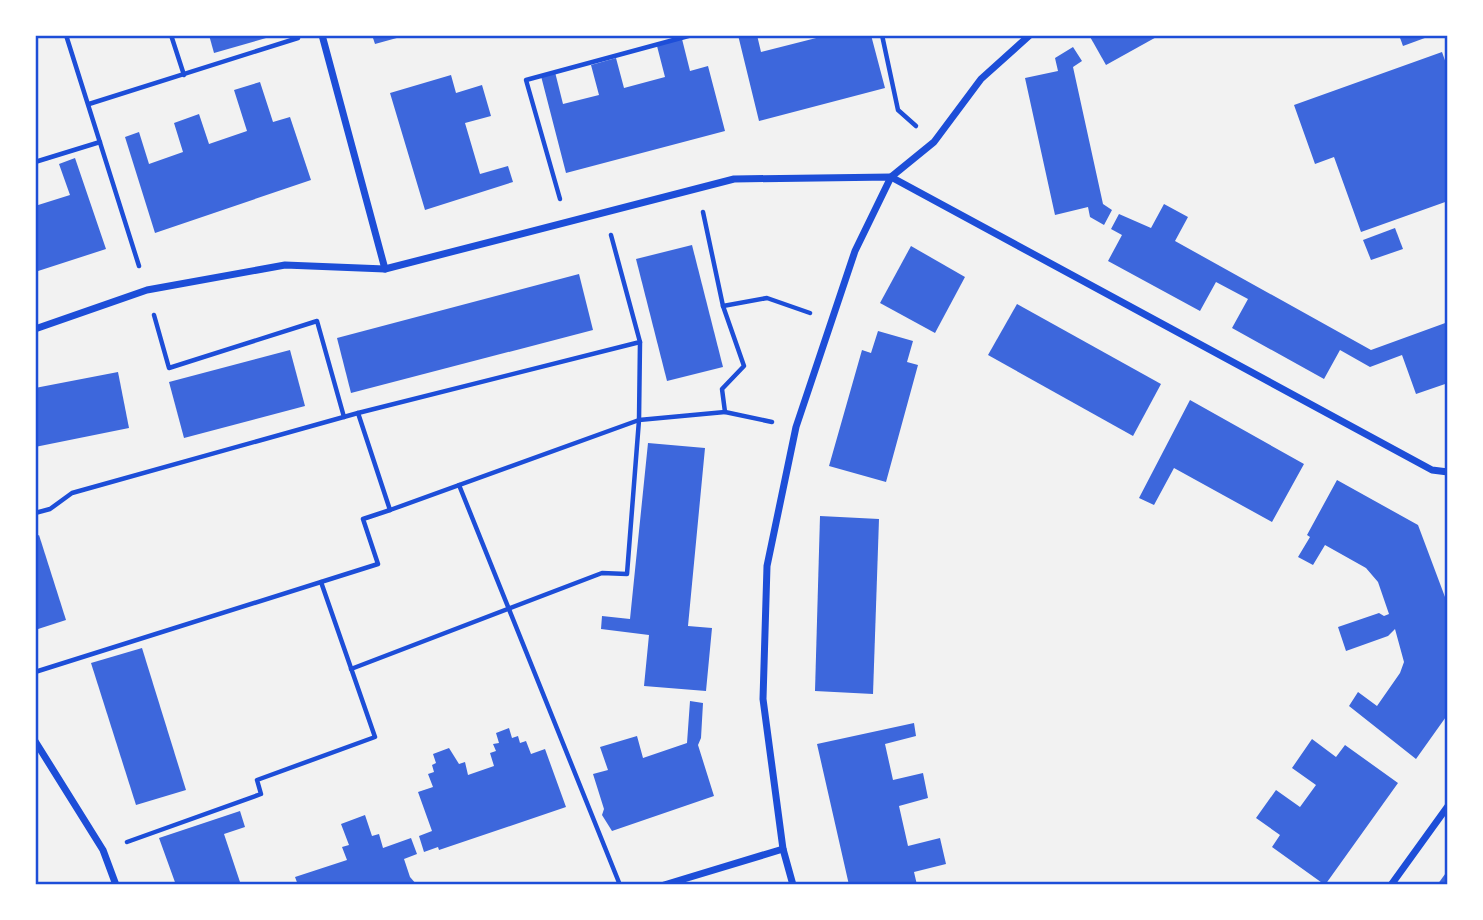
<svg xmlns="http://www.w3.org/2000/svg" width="1483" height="920" viewBox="0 0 1483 920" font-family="Overpass,sans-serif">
  <rect width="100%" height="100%" fill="#f2f2f2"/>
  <!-- building -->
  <g fill="#3d67dc">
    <path d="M 209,35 L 273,35 L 273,36 L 214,53 Z"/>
    <path d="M 372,35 L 404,35 L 404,36 L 375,44 Z"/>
    <path d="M 738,35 L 757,35 L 761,52 L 828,35 L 871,35 L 885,88 L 759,121 Z"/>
    <path d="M 1089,35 L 1160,35 L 1106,65 Z"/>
    <path d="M 1399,35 L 1433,35 L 1403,46 Z"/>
    <path d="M 682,39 L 690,71 L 708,66 L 725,131 L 566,173 L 541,76 L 555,72 L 563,104 L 599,95 L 591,65 L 616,58 L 624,88 L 665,77 L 657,46 Z"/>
    <path d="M 1073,47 L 1082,61 L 1073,67 L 1103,204 L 1112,210 L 1104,225 L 1090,217 L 1088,207 L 1055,215 L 1025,78 L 1058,71 L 1055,58 Z"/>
    <path d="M 1442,52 L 1448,69 L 1448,201 L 1361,232 L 1334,157 L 1315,164 L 1294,105 Z"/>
    <path d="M 451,75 L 456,93 L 482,85 L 491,116 L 465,123 L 480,174 L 508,166 L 513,182 L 425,210 L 390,93 Z"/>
    <path d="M 260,82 L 273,122 L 290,117 L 311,180 L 155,233 L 125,137 L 139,132 L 149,164 L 183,152 L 174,123 L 199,114 L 209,144 L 247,131 L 234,90 Z"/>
    <path d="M 75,158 L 106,249 L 35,272 L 35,206 L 70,195 L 59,164 Z"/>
    <path d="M 1164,204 L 1188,217 L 1175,241 L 1371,350 L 1448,322 L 1448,383 L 1416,394 L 1402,355 L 1370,367 L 1340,350 L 1324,379 L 1232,328 L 1248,299 L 1216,282 L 1200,311 L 1108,261 L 1122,235 L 1111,229 L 1119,214 L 1151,228 Z"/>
    <path d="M 1395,228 L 1403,249 L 1371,260 L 1363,240 Z"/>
    <path d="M 692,245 L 723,367 L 667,381 L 636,259 Z"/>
    <path d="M 911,246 L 965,277 L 935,333 L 880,303 Z"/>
    <path d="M 579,274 L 593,330 L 351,393 L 337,338 Z"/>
    <path d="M 1017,304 L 1161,384 L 1133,436 L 988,355 Z"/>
    <path d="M 878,331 L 913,341 L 907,362 L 918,365 L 886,482 L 829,466 L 862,350 L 871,353 Z"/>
    <path d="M 290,350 L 305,406 L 184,438 L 169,382 Z"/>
    <path d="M 118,372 L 129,428 L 35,447 L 35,388 Z"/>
    <path d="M 1190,400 L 1304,464 L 1272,522 L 1174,468 L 1154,505 L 1139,498 Z"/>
    <path d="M 648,443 L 705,448 L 688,626 L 712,628 L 706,691 L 644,686 L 649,635 L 601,629 L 602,616 L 630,619 Z"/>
    <path d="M 1337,480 L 1418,525 L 1448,605 L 1448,714 L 1416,759 L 1349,706 L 1358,692 L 1377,706 L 1400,673 L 1404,662 L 1395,629 L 1388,636 L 1346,651 L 1338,627 L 1379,613 L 1384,616 L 1389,614 L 1378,582 L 1366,568 L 1325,545 L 1313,565 L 1298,557 L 1310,537 L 1307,535 Z"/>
    <path d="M 820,516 L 879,519 L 873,694 L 815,691 Z"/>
    <path d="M 39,535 L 66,620 L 35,630 L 35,537 Z"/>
    <path d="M 142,648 L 186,790 L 136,805 L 91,663 Z"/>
    <path d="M 690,701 L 703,703 L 701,738 L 698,745 L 714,796 L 612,831 L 602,815 L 604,809 L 593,774 L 608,770 L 600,747 L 637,736 L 643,758 L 687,743 Z"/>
    <path d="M 914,723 L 916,736 L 885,744 L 893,780 L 923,773 L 928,798 L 899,806 L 908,846 L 940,838 L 946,864 L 914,872 L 917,885 L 849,885 L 817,744 Z"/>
    <path d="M 509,728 L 512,738 L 518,736 L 520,743 L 526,741 L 531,754 L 545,749 L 566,807 L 439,850 L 438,847 L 424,852 L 419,836 L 432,831 L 418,792 L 433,787 L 428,774 L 434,772 L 432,765 L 436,763 L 433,754 L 449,748 L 459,764 L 465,762 L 468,775 L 494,766 L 490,753 L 496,751 L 493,744 L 499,743 L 496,733 Z"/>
    <path d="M 1312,739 L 1336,757 L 1345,745 L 1398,783 L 1325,885 L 1272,847 L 1280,835 L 1256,818 L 1276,790 L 1300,807 L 1316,785 L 1292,768 Z"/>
    <path d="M 240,811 L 245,827 L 224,834 L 241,885 L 176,885 L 159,838 Z"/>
    <path d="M 365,815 L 372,836 L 379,834 L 383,848 L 411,838 L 417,854 L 404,859 L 410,877 L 417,885 L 298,885 L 295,877 L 347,860 L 342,847 L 349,845 L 341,824 Z"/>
    <path d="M 1448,870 L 1448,885 L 1437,885 L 1440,881 Z"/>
  </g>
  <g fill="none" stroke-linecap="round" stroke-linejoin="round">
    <!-- path -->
    <g stroke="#1d4ed8" stroke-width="4.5">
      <path d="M 66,35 L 139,266"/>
      <path d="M 171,35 L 184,75"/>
      <path d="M 882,35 L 898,110 L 916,126"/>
      <path d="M 89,104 L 298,38"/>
      <path d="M 35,162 L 100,142"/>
      <path d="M 560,199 L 526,80 L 692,35"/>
      <path d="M 723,306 L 767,298 L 810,313"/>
      <path d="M 154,315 L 169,368 L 317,321 L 344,417"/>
      <path d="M 725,412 L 772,422"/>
      <path d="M 358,413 L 390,510 L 639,420 L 725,412 L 722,389 L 744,366 L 723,306 L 703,212"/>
      <path d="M 459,485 L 620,885"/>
      <path d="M 35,513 L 50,509 L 72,493 L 358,413 L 640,342 L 611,235"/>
      <path d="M 351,669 L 602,573 L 627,574 L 639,420 L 640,342"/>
      <path d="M 35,672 L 378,564 L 363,519 L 390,510"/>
      <path d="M 127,842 L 261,794 L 257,780 L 375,737 L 321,582"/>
    </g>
    <!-- minor -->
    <g stroke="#1d4ed8" stroke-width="7">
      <path d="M 322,35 L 385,269"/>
      <path d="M 35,329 L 147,290 L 285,265 L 385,269 L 734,179 L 891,177 L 1432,470 L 1448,472"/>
      <path d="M 35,741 L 103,850 L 116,885"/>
      <path d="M 664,885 L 783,849"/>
      <path d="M 793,885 L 783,849 L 763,699 L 767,566 L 796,427 L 855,251 L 891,177 L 934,142 L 981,79 L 1030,35"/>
      <path d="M 1391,885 L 1448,806"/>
    </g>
  </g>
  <!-- border -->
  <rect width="1483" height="920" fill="none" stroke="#ffffff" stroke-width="74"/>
  <rect x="37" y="37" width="1409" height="846" fill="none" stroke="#1d4ed8" stroke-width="2.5"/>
</svg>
